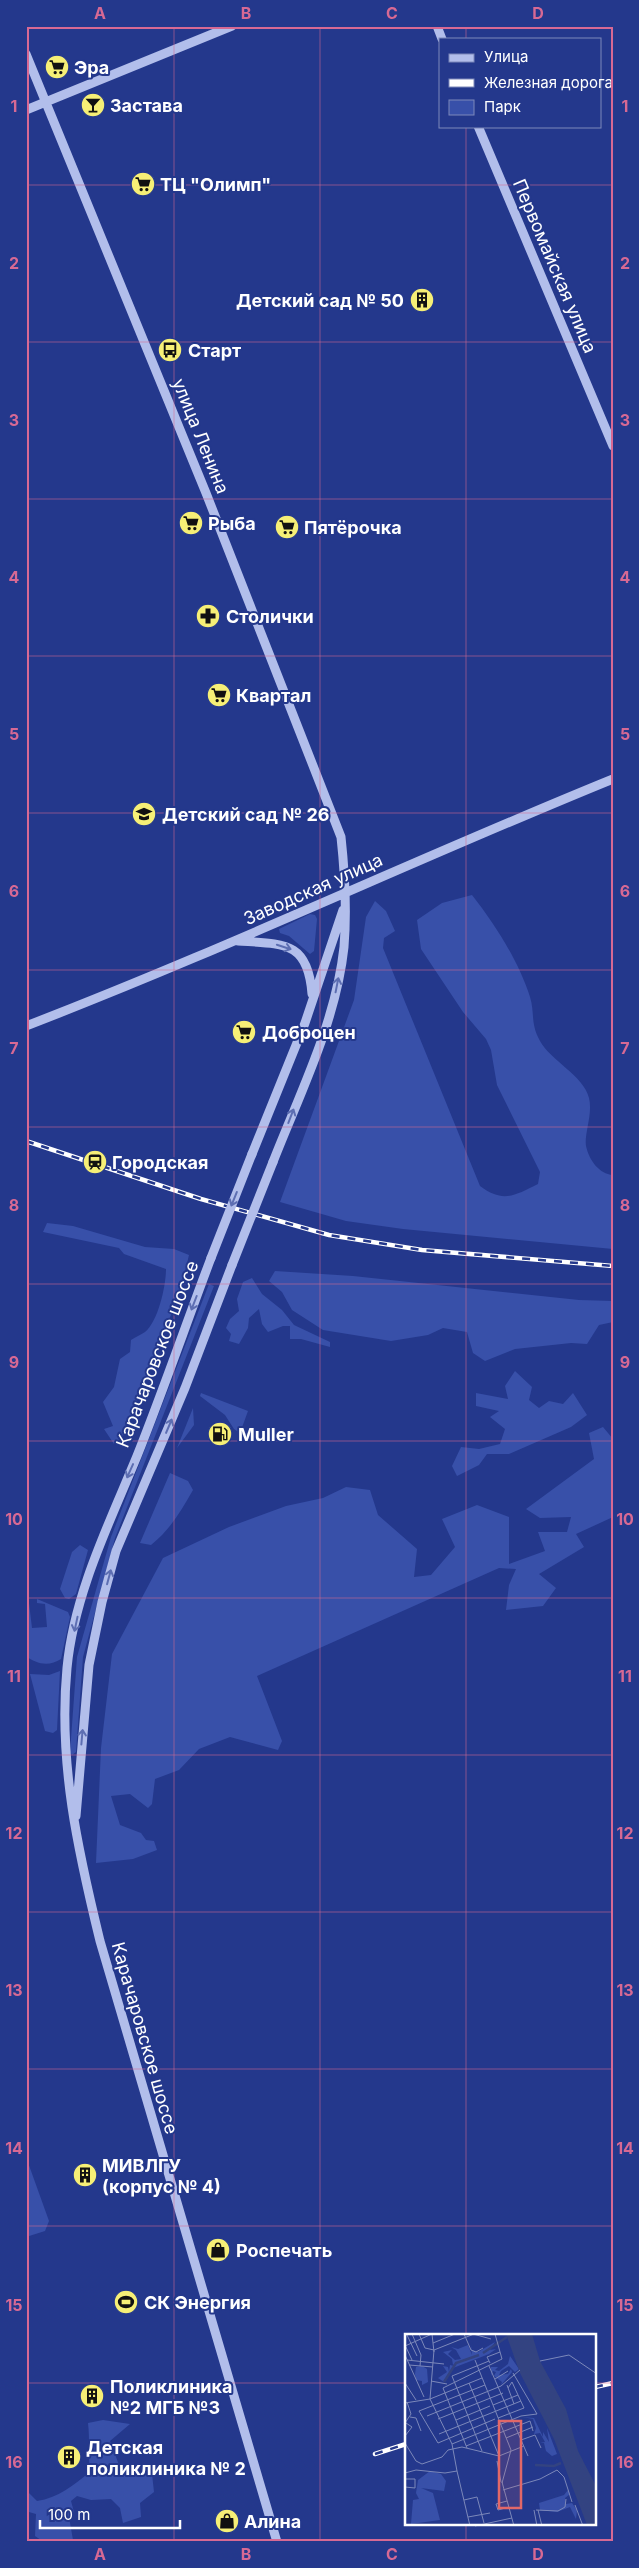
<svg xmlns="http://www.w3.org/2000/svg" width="639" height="2568" font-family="Inter,sans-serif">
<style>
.green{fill:#3850a9}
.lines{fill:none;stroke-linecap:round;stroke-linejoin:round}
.tertiary{stroke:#b2beeb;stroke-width:9}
.rail-casing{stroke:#fff;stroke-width:4.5}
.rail{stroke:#24388c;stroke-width:2.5;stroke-dasharray:8;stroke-linecap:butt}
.tertiary-bridge{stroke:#b2beeb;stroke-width:9}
.oneway{stroke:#5d6eb2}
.grid{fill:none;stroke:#d76994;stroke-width:1;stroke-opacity:0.55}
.labels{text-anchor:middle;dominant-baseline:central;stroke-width:4;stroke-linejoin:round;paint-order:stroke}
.poi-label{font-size:18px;font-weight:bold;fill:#fff;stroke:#24388c;text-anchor:start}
.street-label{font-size:18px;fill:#fff;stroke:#24388c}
.inset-river{fill:none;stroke:#334381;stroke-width:2.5}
.inset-road{fill:none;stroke:#7c88ba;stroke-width:1}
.view{fill:#e26868;fill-opacity:0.15;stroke:#e26868;stroke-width:2.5}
.inset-edge{fill:none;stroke:#fff;stroke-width:2.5}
.neatline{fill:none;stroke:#d76994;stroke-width:2}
.grid-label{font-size:16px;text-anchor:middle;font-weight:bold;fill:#d76994}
</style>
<rect width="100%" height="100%" fill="#24388c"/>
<!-- green -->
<path class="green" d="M 472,895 C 495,924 519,962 530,997 C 535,1013 530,1023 540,1041 C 550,1060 584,1076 589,1098 C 593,1114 584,1134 586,1146 C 589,1160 599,1174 613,1175 L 613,1249 L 403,1229 L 346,1221 L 280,1202 L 354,1000 L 366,917 L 375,901 L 386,911 L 395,931 L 384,938 L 383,948 L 480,1186 C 503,1203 514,1196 538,1184 L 540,1172 L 497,1085 L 491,1050 L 486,1039 L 463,1012 L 421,949 L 417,920 L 442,903 Z
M 310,914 L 315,915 L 317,919 L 314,951 L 310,954 L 289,936 L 280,933 L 279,929 Z
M 47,1223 L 73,1226 L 145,1247 L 174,1249 L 189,1255 L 180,1292 L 120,1444 L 114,1444 L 104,1429 L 113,1426 L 103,1402 L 114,1387 L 120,1359 L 130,1352 L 131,1340 C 135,1337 141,1335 145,1332 C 158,1322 166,1286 166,1269 L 124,1254 L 119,1248 L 43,1232 Z
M 275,1271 L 353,1276 L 579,1300 L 613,1301 L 613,1322 L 599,1325 L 587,1344 L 571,1343 L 515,1349 L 485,1361 L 473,1353 L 467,1332 L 443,1328 L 428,1335 L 391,1341 L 323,1330 L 292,1310 L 282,1292 L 269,1281 Z
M 252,1278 L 262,1294 L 282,1310 L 294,1325 L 330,1342 L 330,1347 L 301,1339 L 290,1339 L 290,1326 L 283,1326 L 268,1332 L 262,1324 L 259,1309 L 249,1318 L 248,1328 L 239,1344 L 229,1341 L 231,1334 L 226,1328 L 230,1319 L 239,1311 L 237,1299 L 243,1282 Z
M 209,1284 L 214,1286 L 115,1538 L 83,1657 L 76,1752 L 72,1755 L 70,1752 L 77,1657 L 111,1537 Z
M 515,1371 L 532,1387 L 529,1400 L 539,1408 L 549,1401 L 563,1404 L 573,1393 L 587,1415 L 571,1427 L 509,1454 L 487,1454 L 479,1465 L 457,1476 L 452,1466 L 461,1447 L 479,1449 L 500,1444 L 505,1429 L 490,1417 L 499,1411 L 476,1406 L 476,1393 L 508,1399 L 505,1386 Z
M 201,1393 L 248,1411 L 240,1433 L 234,1429 L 225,1415 L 200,1396 Z
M 193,1408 L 194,1425 L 177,1448 Z
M 603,1427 L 613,1439 L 613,1517 L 576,1534 L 584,1547 L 539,1574 L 556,1588 L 543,1606 L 506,1610 L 509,1585 L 516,1569 L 499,1568 L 257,1676 L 282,1741 L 278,1750 L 230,1737 L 199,1749 L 179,1770 L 155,1779 L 152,1804 L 148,1808 L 130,1794 L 111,1796 L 120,1825 L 141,1833 L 146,1840 L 154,1841 L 157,1850 L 133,1859 L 96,1863 L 101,1748 L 112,1654 L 163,1558 L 229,1527 L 286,1506 L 323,1498 L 346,1487 L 370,1490 L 378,1515 L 417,1549 L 414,1577 L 431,1575 L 455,1547 L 442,1519 L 477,1505 L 509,1517 L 509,1564 L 545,1551 L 538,1532 L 567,1532 L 571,1517 L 540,1518 L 526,1509 L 594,1459 L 589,1433 Z
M 170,1473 L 188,1481 L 193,1490 C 181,1511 170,1530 151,1545 L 140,1543 Z
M 80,1545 L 88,1550 L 76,1594 L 69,1599 L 65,1598 L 60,1589 L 72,1552 Z
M 37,1599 L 68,1612 L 70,1617 L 61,1659 C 49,1667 36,1664 26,1656 L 26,1602 L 29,1603 L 32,1628 L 47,1627 L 45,1604 L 37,1603 Z
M 60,1671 L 57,1730 L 53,1733 L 45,1731 L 30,1674 L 49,1675 Z
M 26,2157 L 49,2221 L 45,2231 L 26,2237 Z
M 103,2420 L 130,2424 L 110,2441 L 122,2473 L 129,2477 L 152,2474 L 154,2492 L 140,2503 L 141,2517 L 123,2523 L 120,2508 L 111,2499 L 91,2500 L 77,2496 L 71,2501 L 74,2512 L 69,2517 L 73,2540 L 71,2542 L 44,2542 L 35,2536 L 36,2514 L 29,2512 L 26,2534 L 26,2490 L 37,2501 C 58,2498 74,2485 90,2472 C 88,2455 90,2440 88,2423 Z"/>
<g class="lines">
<!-- tertiary -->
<path class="tertiary" d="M 437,26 L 442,39
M 26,54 L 206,493 L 341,837 C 345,874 347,910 344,947 C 336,1022 300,1093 273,1162
M 26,110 L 232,26
M 478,126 L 613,446
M 238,941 C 284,944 308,941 312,994
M 26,1026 C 224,950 416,859 613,779
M 252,1154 L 305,1023 L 343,910
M 211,1258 C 186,1324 163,1391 137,1456 C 109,1524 74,1594 67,1668 C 58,1762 78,1851 100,1941 L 277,2542
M 76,1816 L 89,1665 L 102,1602 L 116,1551 L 185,1388 L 232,1265"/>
<!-- rail casing -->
<g class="rail-casing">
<path id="rail" d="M 26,1141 L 201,1199 L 329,1235 L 422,1250 L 613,1266
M 595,2387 L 613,2383
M 375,2454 L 406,2444"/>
</g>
<!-- rail -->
<use href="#rail" class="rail"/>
<!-- tertiary-bridge -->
<path class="tertiary-bridge" d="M 211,1258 L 252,1154
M 232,1265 L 273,1162"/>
</g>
<!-- one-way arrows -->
<defs><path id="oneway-shaft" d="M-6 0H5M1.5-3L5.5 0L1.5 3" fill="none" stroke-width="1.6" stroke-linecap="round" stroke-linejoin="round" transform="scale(1.25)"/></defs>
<g class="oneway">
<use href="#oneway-shaft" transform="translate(284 947) rotate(18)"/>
<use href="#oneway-shaft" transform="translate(337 985) rotate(-79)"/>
<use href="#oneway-shaft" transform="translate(291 1116) rotate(-69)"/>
<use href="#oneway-shaft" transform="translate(234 1199) rotate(112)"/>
<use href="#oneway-shaft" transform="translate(194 1303) rotate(111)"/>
<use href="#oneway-shaft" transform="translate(169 1426) rotate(-67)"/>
<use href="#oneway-shaft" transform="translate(130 1471) rotate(114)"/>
<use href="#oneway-shaft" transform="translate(109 1577) rotate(-75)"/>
<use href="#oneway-shaft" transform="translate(76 1624) rotate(102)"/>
<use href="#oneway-shaft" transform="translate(82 1737) rotate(-85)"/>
</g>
<!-- grid -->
<path class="grid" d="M 174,26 L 174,2542M 320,26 L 320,2542M 466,26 L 466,39M 466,126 L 466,2336M 26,185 L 613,185M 26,342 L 613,342M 26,499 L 613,499M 26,656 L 613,656M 26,813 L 613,813M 26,970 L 613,970M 26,1127 L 613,1127M 26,1284 L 613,1284M 26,1441 L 613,1441M 26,1598 L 613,1598M 26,1755 L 613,1755M 26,1912 L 613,1912M 26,2069 L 613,2069M 26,2226 L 613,2226M 26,2383 L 406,2383M 595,2383 L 613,2383M 466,2524 L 466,2542"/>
<!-- icons -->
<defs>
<g id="supermarket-disc" transform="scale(1.25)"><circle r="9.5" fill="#f6ef76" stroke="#24388c"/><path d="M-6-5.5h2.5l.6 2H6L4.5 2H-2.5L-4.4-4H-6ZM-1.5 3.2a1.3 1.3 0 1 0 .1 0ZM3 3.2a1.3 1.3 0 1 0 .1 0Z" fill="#111"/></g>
<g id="bar-disc" transform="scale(1.25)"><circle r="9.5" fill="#f6ef76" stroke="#24388c"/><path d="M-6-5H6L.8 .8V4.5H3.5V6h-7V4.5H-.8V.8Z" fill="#111"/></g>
<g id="building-disc" transform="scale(1.25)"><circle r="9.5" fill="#f6ef76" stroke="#24388c"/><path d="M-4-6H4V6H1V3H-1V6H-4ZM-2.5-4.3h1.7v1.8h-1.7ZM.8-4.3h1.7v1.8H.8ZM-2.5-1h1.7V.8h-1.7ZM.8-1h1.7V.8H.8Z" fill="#111"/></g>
<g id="bus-disc" transform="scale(1.25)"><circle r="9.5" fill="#f6ef76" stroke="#24388c"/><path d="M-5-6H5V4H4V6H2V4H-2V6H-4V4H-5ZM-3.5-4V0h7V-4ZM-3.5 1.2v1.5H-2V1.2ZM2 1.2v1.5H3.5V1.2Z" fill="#111"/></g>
<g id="pharmacy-disc" transform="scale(1.25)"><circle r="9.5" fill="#f6ef76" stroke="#24388c"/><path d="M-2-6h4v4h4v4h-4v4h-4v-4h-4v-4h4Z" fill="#111"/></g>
<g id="school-disc" transform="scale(1.25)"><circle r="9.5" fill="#f6ef76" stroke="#24388c"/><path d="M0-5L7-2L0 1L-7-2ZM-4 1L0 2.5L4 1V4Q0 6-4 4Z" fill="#111"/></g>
<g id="station-disc" transform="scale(1.25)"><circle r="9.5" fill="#f6ef76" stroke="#24388c"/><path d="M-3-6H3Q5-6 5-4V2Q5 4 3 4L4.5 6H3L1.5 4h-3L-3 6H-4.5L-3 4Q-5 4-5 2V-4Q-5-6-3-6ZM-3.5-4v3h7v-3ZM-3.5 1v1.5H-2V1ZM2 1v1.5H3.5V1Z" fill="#111"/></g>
<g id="fuel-disc" transform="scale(1.25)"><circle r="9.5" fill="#f6ef76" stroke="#24388c"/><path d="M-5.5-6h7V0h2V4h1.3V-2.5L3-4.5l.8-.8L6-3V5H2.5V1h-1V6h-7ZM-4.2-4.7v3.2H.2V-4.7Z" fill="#111"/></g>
<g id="shop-disc" transform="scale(1.25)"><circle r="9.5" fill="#f6ef76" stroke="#24388c"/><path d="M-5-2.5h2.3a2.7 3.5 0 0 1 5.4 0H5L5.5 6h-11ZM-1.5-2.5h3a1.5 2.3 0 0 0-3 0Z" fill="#111"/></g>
<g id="stadium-disc" transform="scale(1.25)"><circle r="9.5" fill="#f6ef76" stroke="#24388c"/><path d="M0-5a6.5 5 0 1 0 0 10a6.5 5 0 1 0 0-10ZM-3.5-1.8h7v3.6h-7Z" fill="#111"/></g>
</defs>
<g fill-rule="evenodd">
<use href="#supermarket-disc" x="57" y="67"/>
<use href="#bar-disc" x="93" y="105"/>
<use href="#supermarket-disc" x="143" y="184"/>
<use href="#building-disc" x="422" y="300"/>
<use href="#bus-disc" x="170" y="350"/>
<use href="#supermarket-disc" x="191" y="523"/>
<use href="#supermarket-disc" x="287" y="527"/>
<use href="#pharmacy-disc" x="208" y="616"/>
<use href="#supermarket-disc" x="219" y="695"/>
<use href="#school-disc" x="144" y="814"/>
<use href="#supermarket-disc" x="244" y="1032"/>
<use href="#station-disc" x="95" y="1162"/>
<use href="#fuel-disc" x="220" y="1434"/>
<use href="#building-disc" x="85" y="2175"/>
<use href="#shop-disc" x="218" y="2250"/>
<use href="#stadium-disc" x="126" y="2302"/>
<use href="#building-disc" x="92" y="2396"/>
<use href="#building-disc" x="69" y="2457"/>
<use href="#shop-disc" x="227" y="2521"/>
</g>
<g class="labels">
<!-- poi labels -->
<g class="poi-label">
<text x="74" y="67">Эра</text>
<text x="110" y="105">Застава</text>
<text x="160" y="184">ТЦ "Олимп"</text>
<text x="404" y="300" text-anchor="end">Детский сад № 50</text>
<text x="188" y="350">Старт</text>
<text x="208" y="523">Рыба</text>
<text x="304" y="527">Пятёрочка</text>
<text x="226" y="616">Столички</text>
<text x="236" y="695">Квартал</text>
<text x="162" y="814">Детский сад № 26</text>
<text x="262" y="1032">Доброцен</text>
<text x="112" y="1162">Городская</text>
<text x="238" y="1434">Muller</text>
<text x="102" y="2165">МИВЛГУ<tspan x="102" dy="21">(корпус № 4)</tspan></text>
<text x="236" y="2250">Роспечать</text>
<text x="144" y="2302">СК Энергия</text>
<text x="110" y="2386">Поликлиника<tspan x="110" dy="21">№2 МГБ №3</tspan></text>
<text x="86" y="2447">Детская<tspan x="86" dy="21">поликлиника № 2</tspan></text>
<text x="244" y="2521">Алина</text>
</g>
<!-- street labels -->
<g class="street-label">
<text transform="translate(555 266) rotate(67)">Первомайская улица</text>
<text transform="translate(201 436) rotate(68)">улица Ленина</text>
<text transform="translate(313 889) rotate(-24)">Заводская улица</text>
<text transform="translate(157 1354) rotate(-69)">Карачаровское шоссе</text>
<text transform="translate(145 2038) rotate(74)">Карачаровское шоссе</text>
</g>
</g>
<!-- overview -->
<g transform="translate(405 2334)">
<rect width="191" height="191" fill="#24388c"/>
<path d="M 90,8 L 85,16 L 91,15 L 84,20 L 48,34 L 39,48 L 33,44 L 42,38 L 38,32 L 43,33 L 44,38 L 45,31 L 49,32 L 51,29 L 48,31 L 47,25 L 38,18 L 47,16 L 43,20 L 50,26 L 56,25 L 51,16 L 46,13 L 53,15 L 63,11 L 67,21 L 66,11 L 67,16 L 73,18 ZM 105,22 L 114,35 L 110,38 L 104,32 L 96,37 L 94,41 L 103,40 L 106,35 L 107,38 L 96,51 L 97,48 L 89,42 L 91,38 L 88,37 L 86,42 L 86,33 L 93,33 L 90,36 L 94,37 L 103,30 ZM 17,32 L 22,35 L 23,48 L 17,51 L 17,47 L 11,46 L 10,40 L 11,33 ZM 117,83 L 129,84 L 138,103 L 138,98 L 144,108 L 142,94 L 152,120 L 147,122 L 141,117 L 139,109 L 135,109 L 140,108 L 135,99 L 129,100 L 131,94 L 128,85 ZM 25,137 L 36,140 L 41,147 L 39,157 L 16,154 L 28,159 L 35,186 L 6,190 L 8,166 L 14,165 L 11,159 L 13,146 ZM 163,156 L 165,160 L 160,164 L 161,170 L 167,169 L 172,176 L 171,185 L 165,173 L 152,178 L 135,176 L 134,169 L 159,161 Z" fill="#3850a9"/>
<path d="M 101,0 L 127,0 L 135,27 L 161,75 L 173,117 L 191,152 L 191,191 L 182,191 L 149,105 L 115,39 Z" fill="#334381"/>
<path class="inset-river" d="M 78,19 L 102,3M 39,48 L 51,29 L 74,21M 130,131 L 149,132 L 156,129"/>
<path class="inset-road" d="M 7,0 L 16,21 L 15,32M 14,0 L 20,14 L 29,16 L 69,0M 27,0 L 29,18M 59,0 L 66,16 L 71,18 L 78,14M 68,0 L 86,5M 2,1 L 12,22M 28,9 L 50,0M 0,11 L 7,26M 0,12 L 27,0M 0,21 L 19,63M 2,26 L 39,30M 70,26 L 106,116 L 97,149M 135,27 L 164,21 L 192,40M 85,29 L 82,23 L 95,18M 4,31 L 28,33M 84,32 L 123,122M 90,45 L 103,37M 26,47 L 42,50M 0,49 L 11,66M 64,49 L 94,122M 80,51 L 14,77 L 33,109 L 90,85M 102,51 L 109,70M 25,65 L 77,44M 0,69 L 25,65M 88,71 L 113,61M 22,82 L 96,52 L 115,36M 5,83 L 11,84 L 16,97M 93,84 L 119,74 L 107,48 L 103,54M 33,85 L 98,59M 51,86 L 85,72M 0,89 L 6,80 L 2,68M 34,100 L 116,67M 0,102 L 7,93 L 1,89M 101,104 L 128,93M 116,106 L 130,101 L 136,114M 0,109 L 11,127 L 17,130 L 37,123 L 43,116 L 57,113 L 94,122M 47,110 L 116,82 L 132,80 L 108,39M 61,112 L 125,87 L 128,97M 62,114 L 38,54 L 97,25 L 90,0M 77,117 L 47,42 L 84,27M 94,122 L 119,112M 92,127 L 96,148M 52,137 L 65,192M 0,139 L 11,136 L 40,139 L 52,137 L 47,110 L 25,65 L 29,16M 0,145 L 10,145 L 10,154 L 0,153M 97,148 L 109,192M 98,156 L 135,145 L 152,136 L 159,143 L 167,168M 59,166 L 72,163 L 79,189M 102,167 L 91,170 L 93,176 L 104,173M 170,171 L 178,192M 129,176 L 132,192M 131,176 L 153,177 L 160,173 L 161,165M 133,176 L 137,192M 63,183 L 85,179M 70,192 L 107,184"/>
<path class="view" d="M 94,87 L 116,87 L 116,174 L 94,174 Z"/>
<rect width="191" height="191" class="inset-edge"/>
</g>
<!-- border -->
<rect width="639" height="2568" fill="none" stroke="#24388c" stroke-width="55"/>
<!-- legend -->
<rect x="439" y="38" width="162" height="90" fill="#24388c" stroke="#7c88ba"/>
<rect x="449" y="54" width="25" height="8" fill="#b2beeb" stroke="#7c88ba"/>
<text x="484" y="62" font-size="15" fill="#ffffff">Улица</text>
<rect x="449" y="79" width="25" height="8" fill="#ffffff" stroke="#7c88ba"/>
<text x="484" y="88" font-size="15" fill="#ffffff">Железная дорога</text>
<rect x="449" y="100" width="25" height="15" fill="#3850a9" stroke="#7c88ba"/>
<text x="484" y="112" font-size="15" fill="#ffffff">Парк</text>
<!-- scale -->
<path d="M40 2520v8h140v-8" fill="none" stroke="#ffffff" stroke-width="2.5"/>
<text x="48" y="2520" font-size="15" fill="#ffffff" stroke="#24388c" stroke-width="4" paint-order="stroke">100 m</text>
<rect x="28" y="28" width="584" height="2512" class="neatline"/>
<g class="grid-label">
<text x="100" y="19">A</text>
<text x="246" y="19">B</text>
<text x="392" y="19">C</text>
<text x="538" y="19">D</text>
<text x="14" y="112">1</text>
<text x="625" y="112">1</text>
<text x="14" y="269">2</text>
<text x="625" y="269">2</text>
<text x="14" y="426">3</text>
<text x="625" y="426">3</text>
<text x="14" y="583">4</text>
<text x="625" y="583">4</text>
<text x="14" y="740">5</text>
<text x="625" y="740">5</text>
<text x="14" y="897">6</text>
<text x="625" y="897">6</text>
<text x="14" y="1054">7</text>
<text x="625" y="1054">7</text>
<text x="14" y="1211">8</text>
<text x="625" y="1211">8</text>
<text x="14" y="1368">9</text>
<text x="625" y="1368">9</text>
<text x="14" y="1525">10</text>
<text x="625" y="1525">10</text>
<text x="14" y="1682">11</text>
<text x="625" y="1682">11</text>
<text x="14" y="1839">12</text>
<text x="625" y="1839">12</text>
<text x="14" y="1996">13</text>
<text x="625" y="1996">13</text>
<text x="14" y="2154">14</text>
<text x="625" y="2154">14</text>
<text x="14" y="2311">15</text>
<text x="625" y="2311">15</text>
<text x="14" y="2468">16</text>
<text x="625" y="2468">16</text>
<text x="100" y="2560">A</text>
<text x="246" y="2560">B</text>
<text x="392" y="2560">C</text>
<text x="538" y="2560">D</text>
</g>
</svg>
